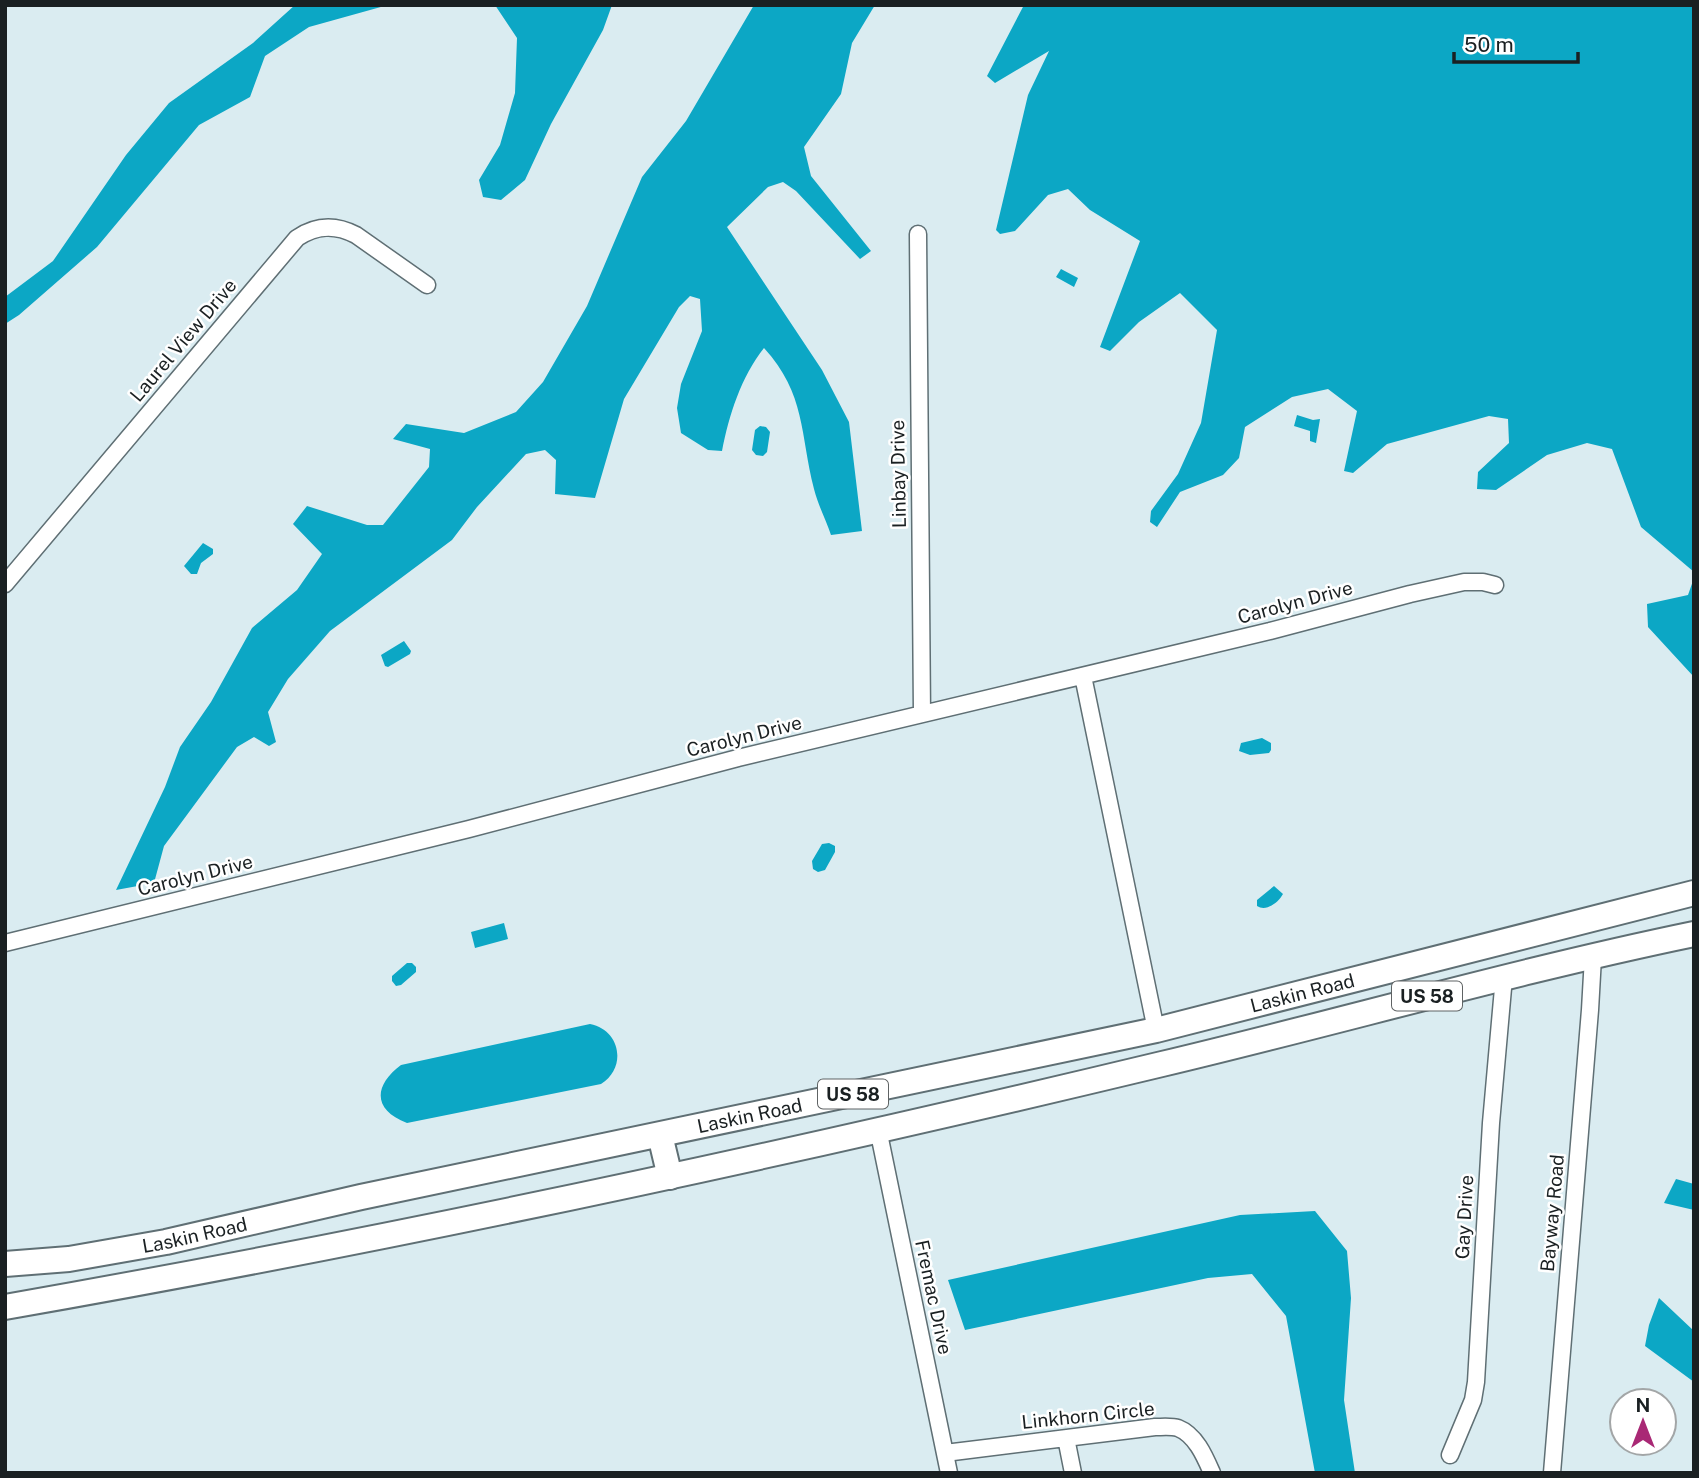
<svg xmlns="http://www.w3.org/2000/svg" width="1699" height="1478" font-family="'Public Sans',sans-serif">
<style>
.water{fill:#0ca7c5}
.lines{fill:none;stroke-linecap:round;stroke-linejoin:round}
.street-casing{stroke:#5f6f74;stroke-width:19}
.primary-casing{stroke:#5f6f74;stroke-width:28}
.street{stroke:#fff;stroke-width:16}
.primary{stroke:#fff;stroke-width:24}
.labels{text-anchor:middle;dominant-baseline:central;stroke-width:5;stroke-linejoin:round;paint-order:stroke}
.shield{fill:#fff;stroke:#5f6364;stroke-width:2}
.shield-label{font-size:18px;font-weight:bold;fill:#1a2022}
.street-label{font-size:19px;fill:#1a2022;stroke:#fff}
</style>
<rect width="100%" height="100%" fill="#daecf1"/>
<!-- water -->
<path class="water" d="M 295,5 L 388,5 L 309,27 L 265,56 L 250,97 L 199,125 L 97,247 L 19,315 L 5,324 L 5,297 L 53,261 L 126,155 L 169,103 L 253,43 Z
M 495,5 L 612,5 L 603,30 L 551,124 L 525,180 L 501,200 L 483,197 L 479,180 L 500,145 L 515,93 L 517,38 Z
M 754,5 L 875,5 L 852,43 L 841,94 L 804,147 L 811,176 L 871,251 L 860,259 L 796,191 L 783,182 L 768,187 L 727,227 L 822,370 L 849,422 L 862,531 L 831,535 C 826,520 818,505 814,489 C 800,434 806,394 764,348 C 741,377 729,415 722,451 L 708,450 L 681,433 L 677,408 L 681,384 L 702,331 L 700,299 L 690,296 L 679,307 L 624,399 L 595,498 L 555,494 L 556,460 L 545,450 L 526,454 L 477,507 L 452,540 L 330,631 L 288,679 L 268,712 L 276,742 L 269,746 L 254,737 L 237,747 L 164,846 L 154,883 L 116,890 L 165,787 L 180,747 L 211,702 L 252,628 L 297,590 L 322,554 L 293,524 L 307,506 L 367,525 L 383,525 L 429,467 L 430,449 L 393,439 L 406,424 L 464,433 L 516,412 L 543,382 L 587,306 L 642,177 L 686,121 Z
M 1024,5 L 1694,5 L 1694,572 L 1641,527 L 1612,449 L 1587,443 L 1547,455 L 1496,490 L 1477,489 L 1478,472 L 1509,443 L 1508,419 L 1489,416 L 1387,444 L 1353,473 L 1344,471 L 1357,411 L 1328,389 L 1292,397 L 1245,427 L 1239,458 L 1223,475 L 1180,492 L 1157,527 L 1150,522 L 1151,511 L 1178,474 L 1201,423 L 1217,330 L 1180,293 L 1139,322 L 1110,351 L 1100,347 L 1140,241 L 1090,210 L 1068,189 L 1048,195 L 1015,231 L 1000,234 L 996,230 L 1028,95 L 1049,51 L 995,83 L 987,76 Z
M 1061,269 L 1078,278 L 1074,287 L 1056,277 Z
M 1297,415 L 1313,420 L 1320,419 L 1316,443 L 1310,441 L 1310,431 L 1294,426 Z
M 760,426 L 766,427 L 770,432 L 767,452 L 763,456 L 756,455 L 752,450 L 755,430 Z
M 203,543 L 213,549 L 213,554 L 201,563 L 197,574 L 191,574 L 184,566 Z
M 1694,578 L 1694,677 L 1648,627 L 1647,604 L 1688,595 Z
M 404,641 L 411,651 L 410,654 L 388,667 L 385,666 L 381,655 Z
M 1262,738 L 1271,743 L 1271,750 L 1269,753 L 1250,755 L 1239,751 L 1241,743 Z
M 829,843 L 835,846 L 835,852 L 825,870 L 818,872 L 813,869 L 812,861 L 822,844 Z
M 1274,886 L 1283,894 C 1278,903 1266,912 1257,906 L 1257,900 Z
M 504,923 L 508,939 L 475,948 L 471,932 Z
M 407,963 L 412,963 L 416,967 L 416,972 L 401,985 L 396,986 L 392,981 L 392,976 Z
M 590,1024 C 621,1030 627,1068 601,1084 L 407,1123 C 373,1110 373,1086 401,1065 Z
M 1676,1179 L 1694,1184 L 1694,1210 L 1664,1203 Z
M 1315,1211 L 1347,1251 L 1351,1298 L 1344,1400 L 1355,1473 L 1315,1473 L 1286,1316 L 1252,1274 L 1208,1278 L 965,1330 L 948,1280 L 1240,1215 Z
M 1659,1298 L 1694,1331 L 1694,1382 L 1645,1346 L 1649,1325 Z"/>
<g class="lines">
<!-- street casing -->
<g class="street-casing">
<path id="street" d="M 918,234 L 922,714
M 5,584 L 297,238 C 316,225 335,224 356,235 L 427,285
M 1083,676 L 1156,1030
M 5,943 L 469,829 L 738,758 L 1270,631 L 1410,594 L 1464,582 L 1483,582 L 1495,585
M 878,1129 L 949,1473
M 1066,1438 L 1073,1473
M 945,1453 L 1155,1427 C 1162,1427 1172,1426 1178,1428 C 1196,1435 1205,1457 1212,1473
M 1450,1455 L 1473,1400 L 1476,1382 L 1491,1123 L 1504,977
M 1552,1473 L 1590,1010 L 1593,957"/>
</g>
<!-- primary casing -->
<g class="primary-casing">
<g id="primary">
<path d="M 660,1135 L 670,1177"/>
<path id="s1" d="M 5,1264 L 69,1259 L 166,1242 L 361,1197 L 1156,1030 L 1694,893"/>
<path d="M 5,1307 C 393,1239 779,1156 1162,1064 C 1339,1022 1515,971 1694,934"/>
</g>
</g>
<!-- street -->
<use href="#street" class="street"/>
<!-- primary -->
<use href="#primary" class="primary"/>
</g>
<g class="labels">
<!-- shield labels -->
<g class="shield">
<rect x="1392" y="981.5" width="70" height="29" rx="5"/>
<rect x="818" y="1079.5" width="70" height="29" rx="5"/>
</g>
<g class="shield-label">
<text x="1427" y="996">US 58</text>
<text x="853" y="1094">US 58</text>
</g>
<!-- street labels -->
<g class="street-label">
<text transform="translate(183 340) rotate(-50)">Laurel View Drive</text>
<text transform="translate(898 474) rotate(-91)">Linbay Drive</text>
<text transform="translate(1295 602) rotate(-15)">Carolyn Drive</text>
<text transform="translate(744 736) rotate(-14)">Carolyn Drive</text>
<text transform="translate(195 875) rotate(-14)">Carolyn Drive</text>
<text stroke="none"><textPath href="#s1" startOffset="1326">Laskin Road</textPath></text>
<text stroke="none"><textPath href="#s1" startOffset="760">Laskin Road</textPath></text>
<text transform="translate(1552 1213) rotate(-85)">Bayway Road</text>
<text transform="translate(1464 1217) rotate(-87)">Gay Drive</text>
<text stroke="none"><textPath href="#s1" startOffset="192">Laskin Road</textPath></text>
<text transform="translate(934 1297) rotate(78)">Fremac Drive</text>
<text transform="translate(1088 1415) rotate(-6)">Linkhorn Circle</text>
</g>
</g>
<!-- border -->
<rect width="1699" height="1478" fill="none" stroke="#1a2022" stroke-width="14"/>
<!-- north arrow -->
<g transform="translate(1643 1422)"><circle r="33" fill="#ffffff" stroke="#a3a6a7" stroke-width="2"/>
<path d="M0-5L12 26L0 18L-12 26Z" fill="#a92875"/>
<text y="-10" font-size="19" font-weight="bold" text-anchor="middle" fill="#1a2022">N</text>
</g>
<!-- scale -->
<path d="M1454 52v10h124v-10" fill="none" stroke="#1a2022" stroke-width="3.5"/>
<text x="1464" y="52" font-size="21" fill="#1a2022" stroke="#ffffff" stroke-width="5" paint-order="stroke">50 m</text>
</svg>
